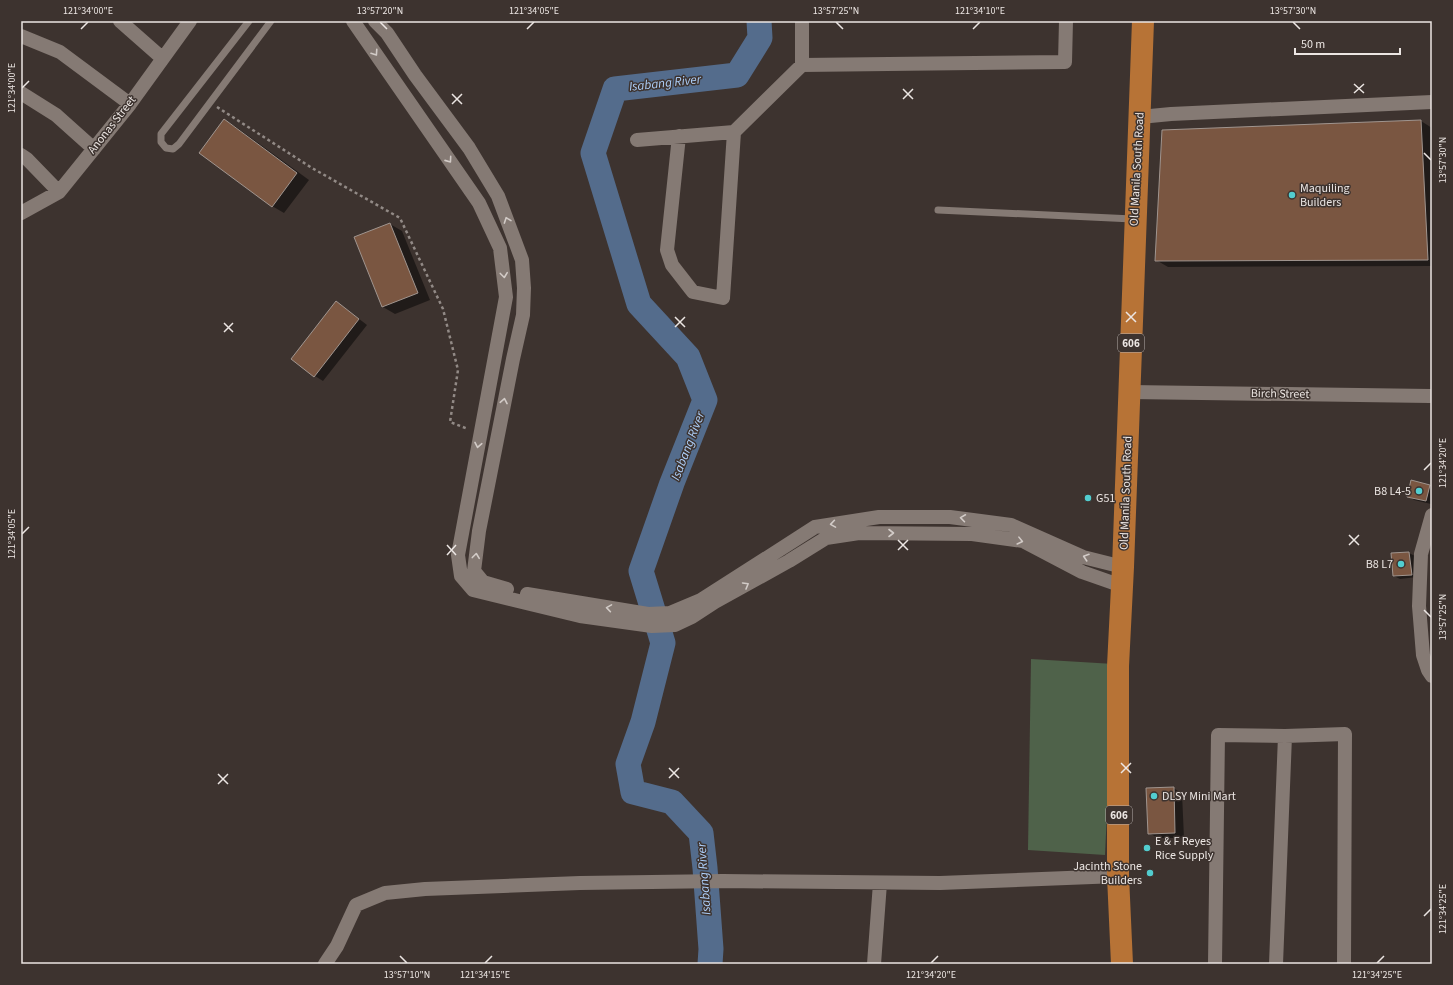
<svg xmlns="http://www.w3.org/2000/svg" width="1453" height="985" font-family="'Source Sans 3',sans-serif">
<style>
.green{fill:#4f624a}
.shadow{fill:#0007}
.lines{fill:none;stroke-linecap:round;stroke-linejoin:round}
.river{stroke:#546c8c;stroke-width:25}
.building{fill:#7a5641;stroke:#a0958f}
.path{stroke:#928a86;stroke-width:2.5;stroke-dasharray:3 3;stroke-linecap:butt}
.service{stroke:#857a74;stroke-width:7}
.minor{stroke:#857a74;stroke-width:14}
.primary{stroke:#b77336;stroke-width:22}
.oneway{stroke:#d2cbc7}
.ticks{fill:none;stroke:#ece6e3;stroke-width:1.5}
.poi-dot{fill:#52cdcf;stroke:#3d332f;stroke-width:1.5}
.labels{text-anchor:middle;dominant-baseline:central;stroke-width:3;stroke-linejoin:round;paint-order:stroke}
.shield{fill:#3d332f;stroke:#b8b0ad;stroke-width:1}
.shield-label{font-size:11px;font-weight:bold;fill:#ece6e3}
.street-label{font-size:12px;fill:#ece6e3;stroke:#3d332f}
.poi-label{font-size:12px;fill:#ece6e3;stroke:#3d332f;text-anchor:start}
.water-label{font-size:13px;font-style:italic;fill:#aed0fb;stroke:#3d332f}
.neatline{fill:none;stroke:#ece6e3;stroke-width:1.5}
.ticks-label{font-size:10px;text-anchor:middle;fill:#ece6e3}
</style>
<rect width="100%" height="100%" fill="#3d332f"/>
<!-- green -->
<path class="green" d="M 1031,659 L 1114,664 L 1105,855 L 1028,850 Z"/>
<!-- shadow -->
<path class="shadow" d="M 224,120 L 236,127 L 309,180 L 284,213 L 272,206 Z
M 1421,121 L 1432,128 L 1432,266 L 1168,267 L 1156,260 Z
M 390,224 L 402,231 L 430,300 L 395,314 L 383,307 L 355,238 Z
M 336,302 L 345,308 L 367,325 L 323,381 L 315,376 Z
M 1429,486 L 1432,487 L 1431,504 L 1414,500 L 1409,496 Z
M 1409,553 L 1415,556 L 1417,577 L 1400,579 L 1394,576 Z
M 1173,788 L 1182,793 L 1184,838 L 1158,838 L 1149,833 Z"/>
<g class="lines">
<!-- river -->
<path class="river" d="M 710,964 L 711,949 L 705,868 L 701,833 L 672,802 L 633,792 L 628,764 L 643,722 L 663,643 L 641,571 L 672,483 L 705,400 L 688,357 L 639,304 L 593,153 L 615,89 L 737,75 L 760,38 L 759,21"/>
</g>
<!-- building -->
<path class="building" d="M 224,119 L 297,173 L 272,207 L 199,153 Z
M 1421,120 L 1428,260 L 1155,261 L 1162,130 Z
M 390,223 L 418,293 L 382,307 L 354,237 Z
M 336,301 L 359,319 L 314,377 L 291,359 Z
M 1411,480 L 1430,485 L 1426,501 L 1407,497 Z
M 1409,552 L 1412,575 L 1393,576 L 1391,553 Z
M 1174,787 L 1175,833 L 1148,834 L 1146,788 Z"/>
<g class="lines">
<!-- path -->
<path class="path" d="M 217,107 L 312,168 L 400,218 L 443,309 L 458,370 L 450,422 L 468,429"/>
<!-- service -->
<path class="service" d="M 249,21 L 161,134 L 161,142 L 166,148 L 173,149 L 179,144 L 271,21
M 938,210 L 1133,219"/>
<!-- minor -->
<path class="minor" d="M 120,21 L 162,58
M 353,21 L 479,203 L 500,248 L 506,297 L 458,555 L 461,576 L 473,590 L 580,616 L 652,626 L 675,625 L 692,617 L 715,602 L 789,561 L 826,538 L 859,533 L 972,534 L 1023,541 L 1082,572 L 1122,586
M 375,21 L 387,33 L 415,75 L 469,148 L 498,196 L 522,260 L 524,288 L 523,315 L 513,359 L 479,531 L 474,571 L 483,582 L 507,589
M 802,21 L 802,65 L 1065,62 L 1066,21
M 21,36 L 60,52 L 130,104
M 21,93 L 56,115 L 94,149
M 1140,117 L 1171,114 L 1432,102
M 679,136 L 667,250 L 672,265 L 693,292 L 723,298 L 734,132
M 637,140 L 734,132 L 802,65
M 21,155 L 27,159 L 59,192
M 21,213 L 59,192 L 130,104 L 190,21
M 1130,392 L 1430,396
M 1432,515 L 1421,554 L 1419,606 L 1423,655 L 1428,670 L 1432,676
M 527,594 L 648,614 L 670,613 L 701,600 L 815,527 L 879,517 L 950,517 L 1011,525 L 1083,557 L 1123,567
M 325,964 L 337,946 L 356,905 L 385,893 L 425,889 L 580,883 L 723,881 L 940,883 L 1118,876
M 874,964 L 880,883
M 1215,964 L 1218,735 L 1285,736 L 1345,734 L 1344,964
M 1276,964 L 1285,736"/>
<!-- primary -->
<path class="primary" d="M 1122,964 L 1118,876 L 1118,666 L 1123,567 L 1143,21"/>
</g>
<!-- one-way arrows -->
<defs><path id="oneway-chevron" d="M-2-3.5L2.5 0L-2 3.5" fill="none" stroke-width="1.6" stroke-linecap="round" stroke-linejoin="round"/></defs>
<g class="oneway">
<use href="#oneway-chevron" transform="translate(375 53) rotate(56)"/>
<use href="#oneway-chevron" transform="translate(449 160) rotate(55)"/>
<use href="#oneway-chevron" transform="translate(507 220) rotate(-110)"/>
<use href="#oneway-chevron" transform="translate(504 275) rotate(83)"/>
<use href="#oneway-chevron" transform="translate(504 401) rotate(-79)"/>
<use href="#oneway-chevron" transform="translate(478 445) rotate(101)"/>
<use href="#oneway-chevron" transform="translate(963 518) rotate(-172)"/>
<use href="#oneway-chevron" transform="translate(833 524) rotate(171)"/>
<use href="#oneway-chevron" transform="translate(891 533)"/>
<use href="#oneway-chevron" transform="translate(1020 541) rotate(14)"/>
<use href="#oneway-chevron" transform="translate(476 556) rotate(-83)"/>
<use href="#oneway-chevron" transform="translate(1086 557) rotate(-162)"/>
<use href="#oneway-chevron" transform="translate(746 585) rotate(-30)"/>
<use href="#oneway-chevron" transform="translate(609 608) rotate(-171)"/>
</g>
<!-- ticks -->
<path class="ticks" d="M 380,22 L 387,29M 836,22 L 843,29M 1293,22 L 1300,29M 81,29 L 88,22M 527,29 L 534,22M 973,29 L 980,22M 1354,84 L 1364,93M 22,88 L 29,81M 903,89 L 913,99M 1354,93 L 1364,84M 452,94 L 462,104M 903,99 L 913,89M 452,104 L 462,94M 1424,153 L 1431,160M 1126,312 L 1136,322M 675,317 L 685,327M 1126,322 L 1136,312M 224,323 L 233,332M 675,327 L 685,317M 224,332 L 233,323M 1424,470 L 1431,463M 22,534 L 29,527M 1349,535 L 1359,545M 898,540 L 908,550M 447,545 L 456,555M 1349,545 L 1359,535M 898,550 L 908,540M 447,555 L 456,545M 1424,610 L 1431,617M 1121,763 L 1131,773M 669,768 L 679,778M 1121,773 L 1131,763M 218,774 L 228,784M 669,778 L 679,768M 218,784 L 228,774M 1424,916 L 1431,909M 400,956 L 407,963M 485,963 L 492,956M 931,963 L 938,956M 1377,963 L 1384,956"/>
<!-- markers -->
<g class="poi-dot">
<circle cx="1292" cy="195" r="4"/>
<circle cx="1419" cy="491" r="4"/>
<circle cx="1088" cy="498" r="4"/>
<circle cx="1401" cy="564" r="4"/>
<circle cx="1154" cy="796" r="4"/>
<circle cx="1147" cy="848" r="4"/>
<circle cx="1150" cy="873" r="4"/>
</g>
<g class="labels">
<!-- shield labels -->
<g class="shield">
<rect x="1118" y="334" width="26" height="18" rx="3"/>
<rect x="1106" y="806" width="26" height="18" rx="3"/>
</g>
<g class="shield-label">
<text x="1131" y="343">606</text>
<text x="1119" y="815">606</text>
</g>
<!-- street labels -->
<g class="street-label">
<text transform="translate(112 125) rotate(-52)">Anonas Street</text>
<text transform="translate(1137 169) rotate(-87)">Old Manila South Road</text>
<text transform="translate(1280 394) rotate(1)">Birch Street</text>
<text transform="translate(1126 493) rotate(-88)">Old Manila South Road</text>
</g>
<!-- poi labels -->
<g class="poi-label">
<text x="1300" y="188">Maquiling<tspan x="1300" dy="14">Builders</tspan></text>
<text x="1411" y="491" text-anchor="end">B8 L4-5</text>
<text x="1096" y="498">G51</text>
<text x="1393" y="564" text-anchor="end">B8 L7</text>
<text x="1162" y="796">DLSY Mini Mart</text>
<text x="1155" y="841">E &amp; F Reyes<tspan x="1155" dy="14">Rice Supply</tspan></text>
<text x="1142" y="866" text-anchor="end">Jacinth Stone<tspan x="1142" dy="14">Builders</tspan></text>
</g>
<!-- water labels -->
<g class="water-label">
<text transform="translate(665 83) rotate(-6)">Isabang River</text>
<text transform="translate(688 446) rotate(-69)">Isabang River</text>
<text transform="translate(704 879) rotate(-94)">Isabang River</text>
</g>
</g>
<!-- border -->
<rect width="1453" height="985" fill="none" stroke="#3d332f" stroke-width="44"/>
<!-- scale -->
<path d="M1295 48v6h105v-6" fill="none" stroke="#ece6e3" stroke-width="2"/>
<text x="1301" y="48" font-size="12" fill="#ece6e3" stroke="#3d332f" stroke-width="3" paint-order="stroke">50 m</text>
<rect x="22" y="22" width="1409" height="941" class="neatline"/>
<g class="ticks-label">
<text x="88" y="14">121°34'00"E</text>
<text x="380" y="14">13°57'20"N</text>
<text x="534" y="14">121°34'05"E</text>
<text x="836" y="14">13°57'25"N</text>
<text x="980" y="14">121°34'10"E</text>
<text x="1293" y="14">13°57'30"N</text>
<text transform="translate(11 88) rotate(-90)" y="4">121°34'00"E</text>
<text transform="translate(1442 160) rotate(-90)" y="4">13°57'30"N</text>
<text transform="translate(1442 463) rotate(-90)" y="4">121°34'20"E</text>
<text transform="translate(11 534) rotate(-90)" y="4">121°34'05"E</text>
<text transform="translate(1442 617) rotate(-90)" y="4">13°57'25"N</text>
<text transform="translate(1442 909) rotate(-90)" y="4">121°34'25"E</text>
<text x="407" y="978">13°57'10"N</text>
<text x="485" y="978">121°34'15"E</text>
<text x="931" y="978">121°34'20"E</text>
<text x="1377" y="978">121°34'25"E</text>
</g>
</svg>
